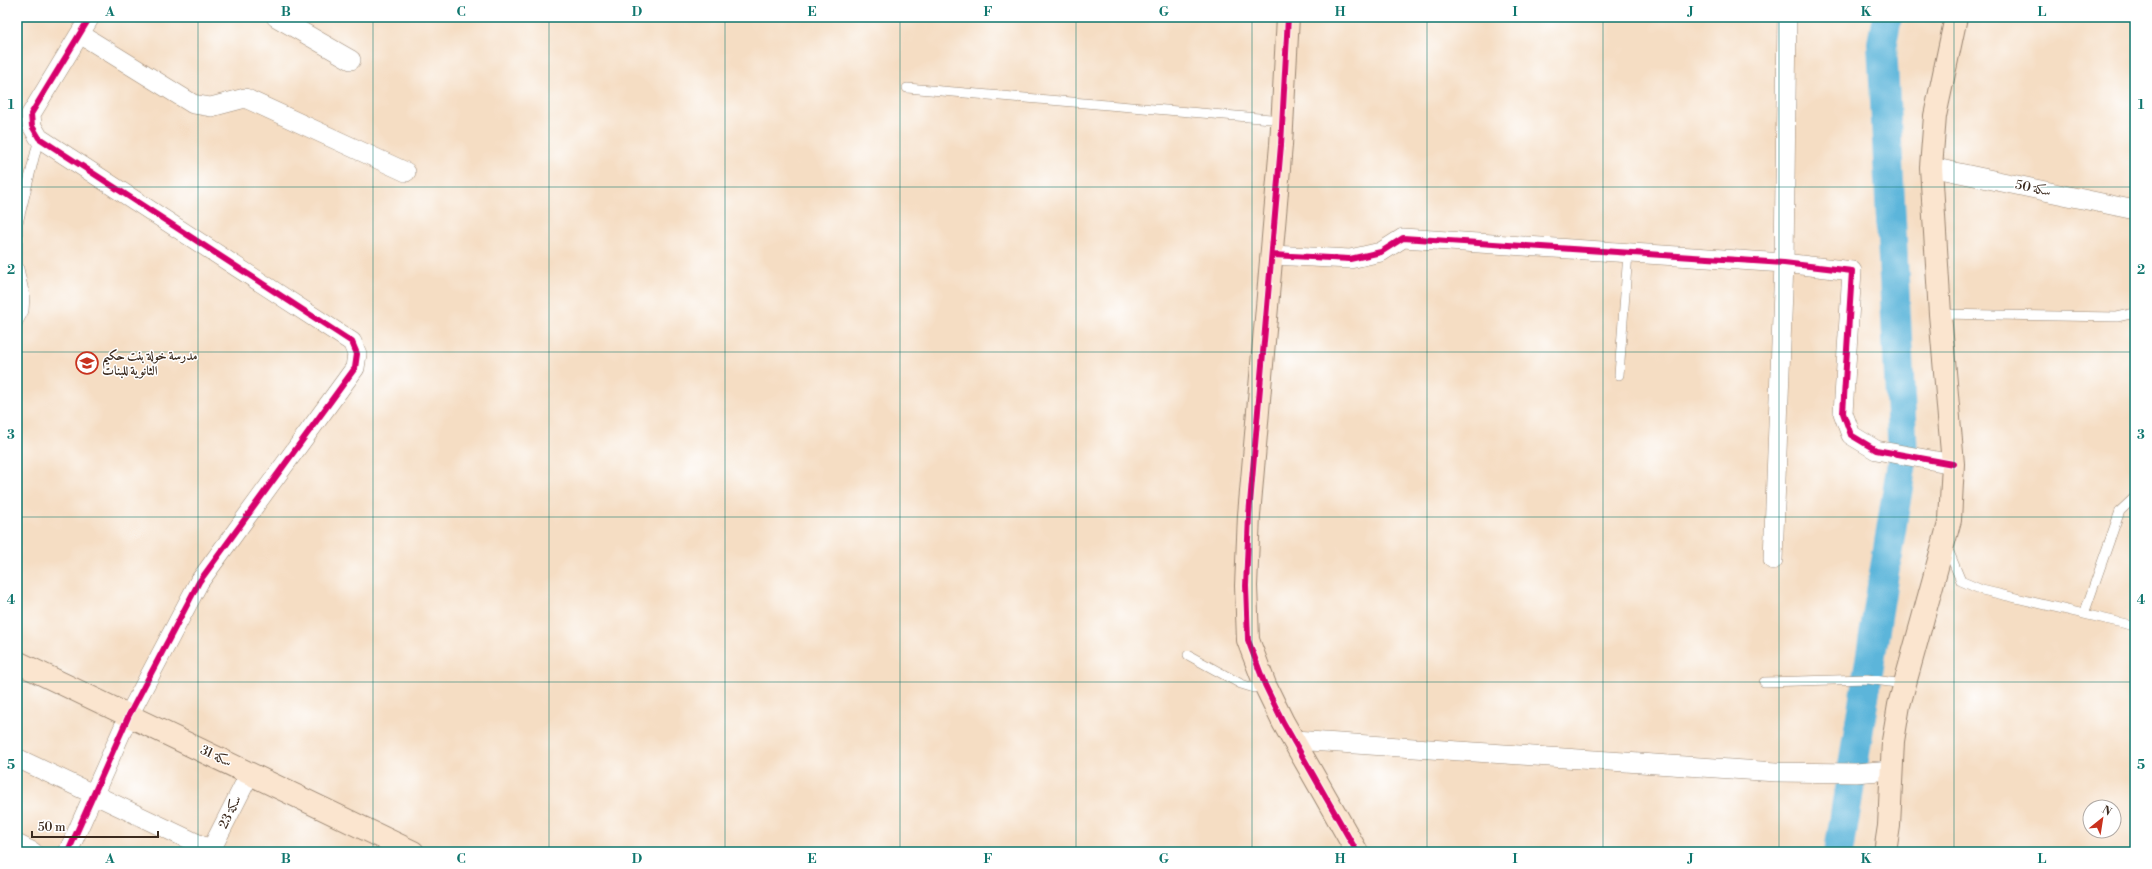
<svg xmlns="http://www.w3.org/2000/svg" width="2152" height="869" font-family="'Libre Bodoni',Amiri,serif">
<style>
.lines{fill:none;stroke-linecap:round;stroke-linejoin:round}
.river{stroke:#5cb5da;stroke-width:30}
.lane-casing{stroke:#988470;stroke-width:10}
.street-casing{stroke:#988470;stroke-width:20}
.secondary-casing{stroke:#988470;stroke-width:24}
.lane{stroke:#fff;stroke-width:9}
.street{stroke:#fff;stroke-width:19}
.secondary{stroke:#fbe5cf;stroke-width:22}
.cycleway-casing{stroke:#fff;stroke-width:8}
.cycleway{stroke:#d6006c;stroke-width:6}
.grid{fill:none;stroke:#0f766e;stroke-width:1;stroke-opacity:0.55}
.labels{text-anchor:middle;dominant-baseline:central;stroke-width:3;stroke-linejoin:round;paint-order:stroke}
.street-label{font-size:13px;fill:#3b2a1e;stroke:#fff}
.poi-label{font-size:13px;font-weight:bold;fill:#3b2a1e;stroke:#fff;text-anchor:start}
.neatline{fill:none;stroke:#0f766e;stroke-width:1.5}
.grid-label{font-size:13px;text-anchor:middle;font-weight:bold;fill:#0f766e}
</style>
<rect width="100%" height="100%" fill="#fff"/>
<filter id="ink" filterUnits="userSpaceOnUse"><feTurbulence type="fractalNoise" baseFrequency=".025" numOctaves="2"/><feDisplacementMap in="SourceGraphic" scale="8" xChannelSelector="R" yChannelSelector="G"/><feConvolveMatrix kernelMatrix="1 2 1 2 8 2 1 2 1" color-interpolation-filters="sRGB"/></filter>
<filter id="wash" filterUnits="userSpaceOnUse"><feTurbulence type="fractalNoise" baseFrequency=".012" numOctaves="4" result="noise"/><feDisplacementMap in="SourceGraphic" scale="16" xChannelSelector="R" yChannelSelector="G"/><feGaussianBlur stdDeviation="0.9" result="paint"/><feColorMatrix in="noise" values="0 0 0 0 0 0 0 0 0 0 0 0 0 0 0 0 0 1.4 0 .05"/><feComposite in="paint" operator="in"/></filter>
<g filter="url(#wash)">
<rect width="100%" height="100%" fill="#f5ddc3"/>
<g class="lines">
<!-- river -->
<path class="river" d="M 1839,852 L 1903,456 L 1882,43 L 1887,17"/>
</g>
</g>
<g filter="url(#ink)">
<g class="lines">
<!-- lane casing -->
<g class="lane-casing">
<path id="lane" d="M 907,88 L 1283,120
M 1940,314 L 2117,317 L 2135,313
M 17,324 L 24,311 L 25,296 L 18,264 L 18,223 L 39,138
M 1619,375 L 1628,253
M 1947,547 L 1961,581 L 1982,590 L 2135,626
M 2084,614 L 2120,511 L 2135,497
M 1188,655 L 1241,684 L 1254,688 L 1265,685
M 1764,682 L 1867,679 L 1904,684"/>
</g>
<!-- street casing -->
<g class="street-casing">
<path id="street" d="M 276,17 L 351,60
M 80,34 L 193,104 L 211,107 L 245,98 L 406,172
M 1931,167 L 2135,210
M 1272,255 L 1350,259 L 1381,252 L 1403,238 L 1784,263 L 1852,271 L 1843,413 L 1851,435 L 1876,450 L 1953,464
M 1773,560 L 1784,263 L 1787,17
M 1294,740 L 1776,772 L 1856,773 L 1891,770
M 17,758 L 211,850
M 17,844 L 33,852
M 68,852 L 129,715 L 199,582 L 355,368 L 357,354 L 352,342 L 39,138 L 32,126 L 31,114 L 90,17
M 210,852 L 250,773"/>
</g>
<!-- secondary casing -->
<g class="secondary-casing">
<path id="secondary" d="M 1288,17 L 1281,145 L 1249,515 L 1246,586 L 1248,640 L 1265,685 L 1283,722 L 1357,852
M 17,662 L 413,852
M 1885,852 L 1889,826 L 1893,741 L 1899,705 L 1950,520 L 1953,464 L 1940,314 L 1931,167 L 1935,116 L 1956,17"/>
</g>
<!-- lane -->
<use href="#lane" class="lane"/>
<!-- street -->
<use href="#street" class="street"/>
<!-- secondary -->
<use href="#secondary" class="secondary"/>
<!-- cycleway casing -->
<g class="cycleway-casing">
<path id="cycleway" d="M 1288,17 L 1281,145 L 1249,515 L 1246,586 L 1248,640 L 1265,685 L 1283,722 L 1357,852
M 1272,255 L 1350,259 L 1381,252 L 1403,238 L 1784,263 L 1852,271 L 1843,413 L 1851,435 L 1876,450 L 1953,464
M 68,852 L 129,715 L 199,582 L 355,368 L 357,354 L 352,342 L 39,138 L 32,126 L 31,114 L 90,17"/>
</g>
<!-- cycleway -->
<use href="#cycleway" class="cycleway"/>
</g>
</g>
<!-- grid -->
<path class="grid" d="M 198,17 L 198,852M 373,17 L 373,852M 549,17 L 549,852M 725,17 L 725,852M 900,17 L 900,852M 1076,17 L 1076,852M 1252,17 L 1252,852M 1427,17 L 1427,852M 1603,17 L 1603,852M 1779,17 L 1779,852M 1954,17 L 1954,852M 17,187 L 2135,187M 17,352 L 2135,352M 17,517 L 2135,517M 17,682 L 2135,682"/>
<!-- icons -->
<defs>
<g id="university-ring" transform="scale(1.15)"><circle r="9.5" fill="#fff" stroke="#c8321e" stroke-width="1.5"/><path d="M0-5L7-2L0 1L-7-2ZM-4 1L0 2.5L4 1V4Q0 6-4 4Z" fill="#c8321e"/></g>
</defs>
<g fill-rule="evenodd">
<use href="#university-ring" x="87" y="363"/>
</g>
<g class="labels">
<!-- street labels -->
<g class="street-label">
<text transform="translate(2033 188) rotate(12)">سكة 50</text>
<text transform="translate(216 756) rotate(25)">سكة 31</text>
<text transform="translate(230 812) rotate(-64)">سكة 23</text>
</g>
<!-- poi labels -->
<g class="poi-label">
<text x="102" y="356">مدرسة خولة بنت حكيم<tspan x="102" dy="15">الثانوية للبنات</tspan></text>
</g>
</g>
<!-- margin -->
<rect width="2152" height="869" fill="none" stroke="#fff" stroke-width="44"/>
<!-- north arrow -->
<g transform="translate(2102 819) rotate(30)"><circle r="19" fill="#ffffff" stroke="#b1aaa5"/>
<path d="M0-3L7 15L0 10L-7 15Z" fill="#c8321e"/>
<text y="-6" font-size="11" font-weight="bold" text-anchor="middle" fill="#3b2a1e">N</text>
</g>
<!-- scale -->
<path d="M32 831v6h126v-6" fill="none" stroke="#3b2a1e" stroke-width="2"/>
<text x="38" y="831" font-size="12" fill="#3b2a1e" stroke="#ffffff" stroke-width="3" paint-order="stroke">50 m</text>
<rect x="22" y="22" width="2108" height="825" class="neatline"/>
<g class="grid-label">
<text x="110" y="16">A</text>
<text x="286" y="16">B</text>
<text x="461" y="16">C</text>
<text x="637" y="16">D</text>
<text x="812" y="16">E</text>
<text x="988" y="16">F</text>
<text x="1164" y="16">G</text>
<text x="1340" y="16">H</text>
<text x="1515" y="16">I</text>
<text x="1691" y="16">J</text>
<text x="1866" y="16">K</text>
<text x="2042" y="16">L</text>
<text x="11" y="109">1</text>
<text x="2141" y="109">1</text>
<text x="11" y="274">2</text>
<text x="2141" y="274">2</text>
<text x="11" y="439">3</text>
<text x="2141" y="439">3</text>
<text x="11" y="604">4</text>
<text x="2141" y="604">4</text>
<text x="11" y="769">5</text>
<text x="2141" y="769">5</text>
<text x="110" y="863">A</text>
<text x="286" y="863">B</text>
<text x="461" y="863">C</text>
<text x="637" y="863">D</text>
<text x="812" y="863">E</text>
<text x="988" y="863">F</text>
<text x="1164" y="863">G</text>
<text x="1340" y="863">H</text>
<text x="1515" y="863">I</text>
<text x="1691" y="863">J</text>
<text x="1866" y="863">K</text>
<text x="2042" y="863">L</text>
</g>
</svg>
